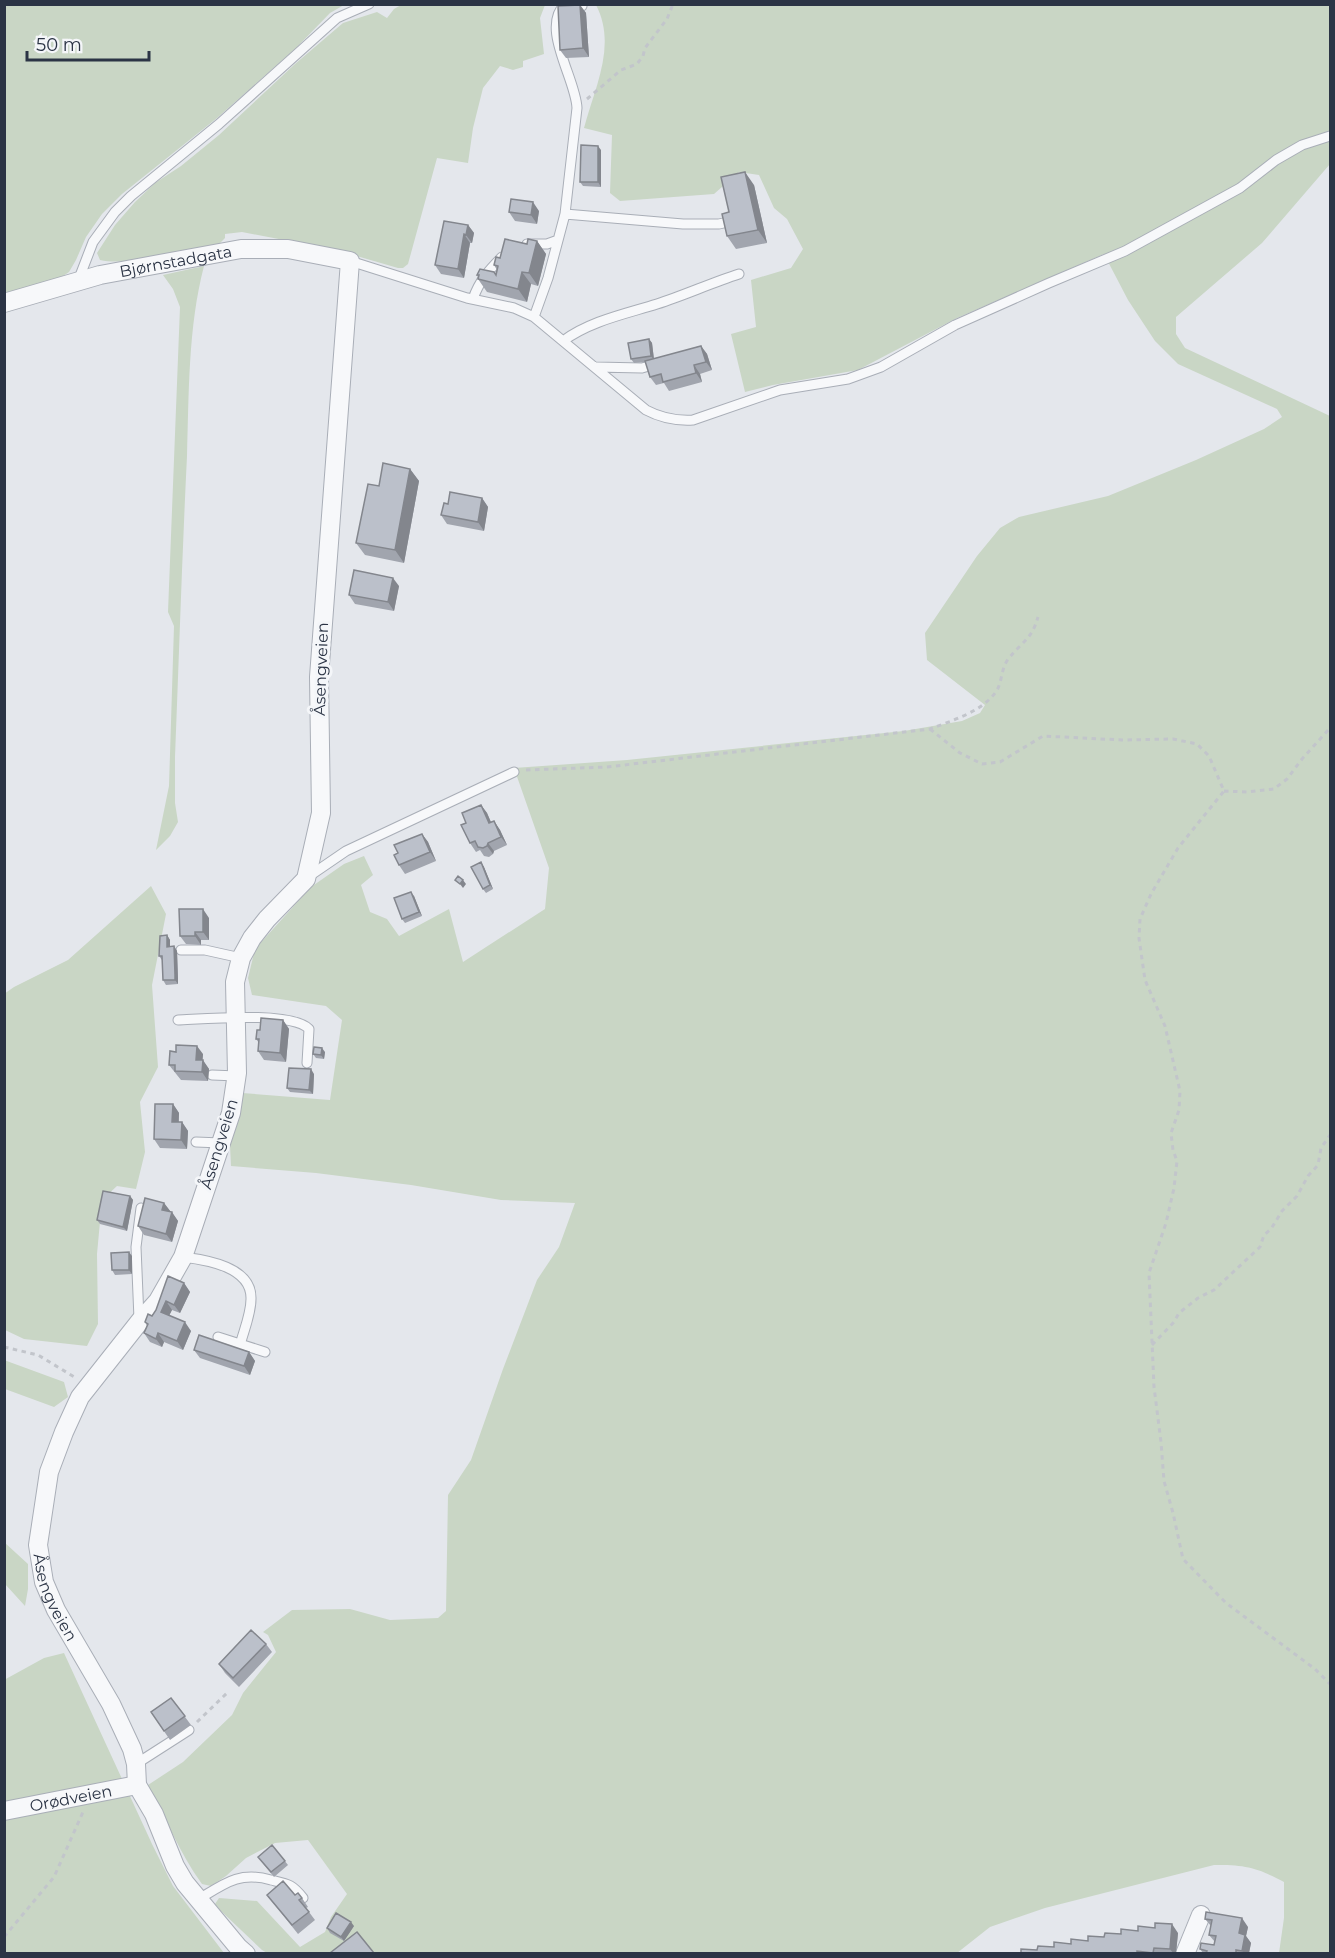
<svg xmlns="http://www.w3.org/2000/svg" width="1335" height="1958" font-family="Montserrat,sans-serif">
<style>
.green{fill:#c9d6c5}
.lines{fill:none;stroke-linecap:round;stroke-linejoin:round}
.lane-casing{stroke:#a9aeb7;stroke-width:11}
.street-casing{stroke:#a9aeb7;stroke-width:20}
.path{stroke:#c2c5cb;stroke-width:3;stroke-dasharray:4.5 4.5;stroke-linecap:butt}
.lane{stroke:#f7f8fa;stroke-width:9}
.street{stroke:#f7f8fa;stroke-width:18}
.wall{fill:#a1a5ae}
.shaded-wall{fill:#83868d}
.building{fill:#bbc0ca;stroke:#83868d;stroke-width:1.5}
.labels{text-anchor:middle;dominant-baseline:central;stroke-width:6;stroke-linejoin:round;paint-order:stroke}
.street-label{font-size:16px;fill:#2b3445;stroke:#f4f6f9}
</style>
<rect width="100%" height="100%" fill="#e4e7ec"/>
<!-- green -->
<path class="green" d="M 4,5 L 344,5 L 330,13 L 296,48 L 217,118 L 122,194 L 102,214 L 86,237 L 76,260 L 69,272 L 54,282 L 5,295 Z
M 401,5 L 545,5 L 540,18 L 544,54 L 523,61 L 523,67 L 513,70 L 500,66 L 483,88 L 473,128 L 468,163 L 437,158 L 408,264 L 403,268 L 398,268 L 336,250 L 242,232 L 225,234 L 225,238 L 219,244 C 187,249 130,267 100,260 L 97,253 L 115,225 L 135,202 L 155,183 L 181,166 L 219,135 L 295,64 L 343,23 L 377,12 L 387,18 L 394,9 Z
M 596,5 L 1330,5 L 1330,164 L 1262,243 L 1176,317 L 1176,334 L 1185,348 L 1330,416 L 1330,1953 L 1279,1953 L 1284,1918 L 1284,1882 C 1256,1867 1245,1865 1214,1865 L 1045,1908 L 990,1927 L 957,1953 L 267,1953 L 262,1950 L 221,1911 L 215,1904 L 219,1898 L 257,1901 L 300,1947 L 325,1932 L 331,1917 L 347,1894 L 308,1840 L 275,1843 L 246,1858 L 226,1876 L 211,1886 L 202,1884 C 180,1854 166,1818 148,1785 L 183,1762 L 232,1715 L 243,1693 L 276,1652 L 268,1635 L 263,1632 L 292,1610 L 350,1609 L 390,1620 L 438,1618 L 446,1611 L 448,1495 L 471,1460 L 503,1369 L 537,1280 L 559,1247 L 575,1203 L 501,1200 L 411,1185 L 316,1173 L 231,1166 L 230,1145 L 242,1093 L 330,1100 L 342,1020 L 326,1006 L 252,995 L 248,978 L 255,949 L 311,887 L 344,864 L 364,856 L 373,875 L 361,885 L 370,912 L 387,919 L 399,936 L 449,909 L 463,962 L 545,909 L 549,868 L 514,768 L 627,760 L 904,731 L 962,721 L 980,713 L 985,705 L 927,660 L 925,633 L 977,556 L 1000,528 L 1019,517 L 1108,496 L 1196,460 L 1264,429 L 1282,417 L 1277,409 L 1178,364 L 1155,341 L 1128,300 L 1104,254 L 957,318 L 858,370 L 773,385 L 745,392 L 731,334 L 756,327 L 751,280 L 791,268 L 803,249 L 787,219 L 774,208 L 759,175 L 739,172 L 714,194 L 620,201 L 610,193 L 612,135 L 584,128 C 595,87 617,45 596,5 Z
M 204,266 C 188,327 189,394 187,456 C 182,557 179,657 175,757 L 175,803 L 178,822 L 170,836 L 156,850 L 169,786 L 174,626 L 168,612 L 180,307 L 173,289 L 163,275 Z
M 151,886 L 166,914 L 152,985 L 158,1067 L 140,1102 L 145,1152 L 136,1189 L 117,1186 L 102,1200 L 97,1254 L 98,1324 L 87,1346 L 24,1339 L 5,1330 L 4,994 L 14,987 L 68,960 Z
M 4,1360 L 64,1382 L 68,1397 L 54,1407 L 5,1389 Z
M 4,1542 L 28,1564 L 28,1589 L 25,1606 L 5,1584 Z
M 64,1653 L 152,1844 L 173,1886 L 224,1953 L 5,1953 L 4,1680 L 44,1658 Z"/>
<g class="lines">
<!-- lane casing -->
<g class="lane-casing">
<path id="lane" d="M 575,4 L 582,6
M 565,214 L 683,224 L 719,224 L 732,221
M 527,244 L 547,244 L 558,240
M 350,261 L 467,298 L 514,308 L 534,317 L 646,410 C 661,418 676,421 693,420 L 780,390 L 848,379 L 881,367 L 955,325 L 1049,283 L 1125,251 L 1240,188 L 1276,160 L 1302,145 L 1330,136
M 78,281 L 93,242 L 115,212 L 131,196 L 219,124 L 337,18 L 369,4
M 473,299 C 479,281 489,270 502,257
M 534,317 L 548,278 L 565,214 L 577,108 C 576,79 540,28 565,4
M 563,341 C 590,321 625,314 657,304 C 685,295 711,283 739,274
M 596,367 L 642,368 L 659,363
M 308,877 L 346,851 L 514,772
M 181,950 L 205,950 L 241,958
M 178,1020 C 204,1019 292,1011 309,1029 L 307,1063
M 212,1075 L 237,1076
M 196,1142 L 221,1143
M 183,1257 C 207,1260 252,1267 251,1299 C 251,1314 244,1330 240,1345
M 139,1319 L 136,1247 L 141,1208
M 218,1337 L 265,1352
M 136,1764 L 189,1730
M 199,1899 C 225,1883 240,1871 271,1880 C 288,1884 292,1884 303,1898"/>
</g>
<!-- street casing -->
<g class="street-casing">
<g id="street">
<path id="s1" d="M 4,303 L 100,275 L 241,249 L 288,249 L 350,261 L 319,677 L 321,813 L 306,879 L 267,919 L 252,938 L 241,958 L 235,982 L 237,1073 L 231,1113 L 183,1257 L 158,1301 L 140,1321 L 80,1397 L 64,1432 L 49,1472 L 38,1545 L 44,1582 L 56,1610 L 111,1704 L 132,1749 L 136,1764 L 137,1785 L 154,1814 L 175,1866 L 185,1883 L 238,1947 L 246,1954"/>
<path id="s2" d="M 4,1811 L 137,1785"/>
<path d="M 1185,1954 L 1201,1915"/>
</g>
</g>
<!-- path -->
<path class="path" d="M 587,99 L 621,70 L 637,64 L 643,56 L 645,48 L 667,19 L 673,4
M 930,729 L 960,753 L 982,764 L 1000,762 L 1043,736 L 1122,740 L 1173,739 L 1197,744 L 1209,756 L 1224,791 L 1178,848 L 1151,894 L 1140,919 L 1139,938 L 1145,980 L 1165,1026 L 1180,1091 L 1179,1110 L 1171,1133 L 1173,1150 L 1177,1161 L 1174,1188 L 1166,1223 L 1149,1273 L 1154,1387 L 1161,1442 L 1164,1481 L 1173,1513 L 1183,1559 L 1226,1603 L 1315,1669 L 1330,1684
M 526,770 L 607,767 L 930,729 C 951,721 981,712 995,693 C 1003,683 1000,669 1009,658 C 1022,642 1032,639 1038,617
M 1224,791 L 1247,792 L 1274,789 L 1287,779 L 1302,759 L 1330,728
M 1152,1345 L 1174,1322 L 1179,1313 L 1198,1298 L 1214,1290 L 1260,1247 L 1264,1235 L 1271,1229 L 1282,1211 L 1297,1196 L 1308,1176 L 1318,1165 L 1321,1148 L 1330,1135
M 4,1347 L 38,1355 L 76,1378
M 197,1722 L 228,1692
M 4,1937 L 54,1877 L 83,1812"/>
<!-- lane -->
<use href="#lane" class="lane"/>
<!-- street -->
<use href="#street" class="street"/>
</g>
<!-- wall -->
<path class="wall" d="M 580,5 L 586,13 L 589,57 L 566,58 L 560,50 Z
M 601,150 L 601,187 L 583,186 L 580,182 Z
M 754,185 L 767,243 L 736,249 L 727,236 L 729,212 Z
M 539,211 L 537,224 L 515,221 L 509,212 Z
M 468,225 L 474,233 L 472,243 L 470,243 L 464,278 L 441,274 L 435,265 Z
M 537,241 L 546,254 L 538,286 L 531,284 L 527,302 L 487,292 L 478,279 L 478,277 L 477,275 L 496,275 L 497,270 L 494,265 L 500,258 L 527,244 Z
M 649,339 L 652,343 L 654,359 L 701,346 L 707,354 L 712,370 L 700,374 L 702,382 L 669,391 L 664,383 L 656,385 L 650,377 L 646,362 L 634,363 L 631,359 Z
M 410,469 L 419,481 L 404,563 L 365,555 L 356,543 Z
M 482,498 L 488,507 L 484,531 L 447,524 L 441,515 L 448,504 Z
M 399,586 L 394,611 L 355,604 L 349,595 Z
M 481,805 L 487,813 L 491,822 L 494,821 L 500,830 L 507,845 L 494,851 L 493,854 L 489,857 L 484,856 L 480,850 L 476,852 L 470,843 L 466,823 Z
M 422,834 L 428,842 L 436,861 L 405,874 L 399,865 L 398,853 Z
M 481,862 L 484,867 L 493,889 L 486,893 L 483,889 Z
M 414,896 L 422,916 L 405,923 L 402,919 Z
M 209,918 L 209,940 L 201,940 L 201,945 L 186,944 L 180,936 Z
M 167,935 L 170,940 L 170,947 L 174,946 L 177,951 L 178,979 L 178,984 L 166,985 L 163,980 L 162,960 L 159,956 Z
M 283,1020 L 289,1029 L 286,1062 L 264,1060 L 258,1051 L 259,1043 L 256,1039 L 260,1030 Z
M 325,1052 L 324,1059 L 316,1058 L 313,1054 Z
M 203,1054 L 202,1060 L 209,1069 L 208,1081 L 181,1080 L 169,1065 Z
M 314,1074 L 313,1094 L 290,1092 L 287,1088 Z
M 173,1104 L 179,1113 L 179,1122 L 182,1122 L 188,1131 L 187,1149 L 160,1148 L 154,1139 Z
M 130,1196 L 133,1200 L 127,1231 L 100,1224 L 97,1220 Z
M 164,1203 L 178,1221 L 172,1242 L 144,1235 L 138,1226 Z
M 132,1256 L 132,1274 L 115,1275 L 112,1270 Z
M 184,1283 L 190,1292 L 180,1313 L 172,1310 L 169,1315 L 191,1331 L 183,1350 L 164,1342 L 162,1347 L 150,1342 L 144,1333 L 147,1326 L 145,1322 Z
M 194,1350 L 249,1352 L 255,1361 L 250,1375 L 200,1358 Z
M 266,1644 L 272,1652 L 239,1687 L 225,1673 L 219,1664 Z
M 171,1698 L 191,1725 L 170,1740 L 151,1712 Z
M 272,1845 L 288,1865 L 274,1877 L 261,1861 Z
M 267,1895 L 295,1895 L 302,1898 L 308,1907 L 306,1908 L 315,1920 L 298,1934 Z
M 1205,1919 L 1248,1927 L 1246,1936 L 1251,1943 L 1249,1953 L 1203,1953 L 1200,1949 L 1214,1945 L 1215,1942 L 1209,1935 L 1211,1926 Z
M 354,1926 L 344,1941 L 330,1933 L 327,1928 Z
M 1178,1933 L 1176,1953 L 1021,1953 L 1121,1934 Z"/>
<!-- shaded-wall -->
<path class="shaded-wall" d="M 580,5 L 586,13 L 589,57 L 583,48 Z
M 598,146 L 601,150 L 601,187 L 598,182 Z
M 745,172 L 754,185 L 767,243 L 758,230 Z
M 533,202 L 539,211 L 537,224 L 531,215 Z
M 468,225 L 474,233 L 472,243 L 466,235 Z
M 464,234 L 470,243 L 464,278 L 458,269 Z
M 537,241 L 546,254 L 538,286 L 529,273 Z
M 522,272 L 531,284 L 527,302 L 518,289 Z
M 649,339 L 652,343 L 654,360 L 651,356 Z
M 701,346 L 707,354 L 712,370 L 706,362 Z
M 694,365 L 700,374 L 702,382 L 696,373 Z
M 410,469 L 419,481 L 404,563 L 395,550 Z
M 482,498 L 488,507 L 484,531 L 478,522 Z
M 393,578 L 399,586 L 394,611 L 388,602 Z
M 481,805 L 487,813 L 495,832 L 489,823 Z
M 494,821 L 500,830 L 507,845 L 501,837 Z
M 422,834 L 428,842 L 436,861 L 430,852 Z
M 488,843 L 494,851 L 493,854 L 487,846 Z
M 481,862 L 484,867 L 493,889 L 490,885 Z
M 463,880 L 466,884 L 463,888 L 460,884 Z
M 411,892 L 414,896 L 422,916 L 419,912 Z
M 203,909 L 209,918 L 209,940 L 203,932 Z
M 195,932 L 201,940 L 201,945 L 195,936 Z
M 167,935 L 170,940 L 170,951 L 167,947 Z
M 174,946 L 177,951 L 178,979 L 178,984 L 175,980 Z
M 283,1020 L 289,1029 L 286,1062 L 280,1053 Z
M 197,1046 L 203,1054 L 202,1069 L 196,1060 Z
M 322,1048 L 325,1052 L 324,1059 L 321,1055 Z
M 203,1060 L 209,1069 L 208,1081 L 202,1072 Z
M 311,1069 L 314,1074 L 313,1094 L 309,1090 Z
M 173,1104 L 179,1113 L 178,1130 L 172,1122 Z
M 182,1122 L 188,1131 L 187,1149 L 181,1140 Z
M 130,1196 L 133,1200 L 127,1231 L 123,1227 Z
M 164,1203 L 170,1211 L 168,1218 L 162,1210 Z
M 172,1212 L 178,1221 L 172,1242 L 166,1234 Z
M 129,1252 L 132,1256 L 132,1274 L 129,1270 Z
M 184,1283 L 190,1292 L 180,1313 L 174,1305 Z
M 166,1301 L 172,1310 L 167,1320 L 161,1312 Z
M 185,1322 L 191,1331 L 183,1350 L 177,1341 Z
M 158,1333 L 164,1342 L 162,1347 L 156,1339 Z
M 249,1352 L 255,1361 L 250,1375 L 244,1366 Z
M 1242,1918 L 1248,1927 L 1246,1936 L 1251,1943 L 1249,1953 L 1244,1953 L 1242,1951 L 1239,1933 Z
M 351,1922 L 354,1926 L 344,1941 L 341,1937 Z
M 1172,1924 L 1178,1933 L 1176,1953 L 1173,1953 L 1170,1949 Z"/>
<!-- building -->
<path class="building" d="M 580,5 L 583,48 L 560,50 L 558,6 Z
M 581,145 L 598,146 L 598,182 L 580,182 Z
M 745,172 L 758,230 L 727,236 L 722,214 L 729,212 L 721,177 Z
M 511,199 L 533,202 L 531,215 L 509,212 Z
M 444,221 L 468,225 L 466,235 L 464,234 L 458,269 L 435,265 Z
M 505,239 L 527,244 L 528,239 L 537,241 L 529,273 L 522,272 L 518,289 L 478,279 L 479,275 L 477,275 L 480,269 L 494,272 L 496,275 L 498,266 L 494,265 L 496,257 L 500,258 Z
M 649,339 L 651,356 L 631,359 L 628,343 Z
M 701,346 L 706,362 L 694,365 L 696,373 L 663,382 L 661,374 L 650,377 L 645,361 Z
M 383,463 L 410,469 L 395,550 L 356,543 L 368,484 L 379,486 Z
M 450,492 L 482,498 L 478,522 L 441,515 L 444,503 L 448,504 Z
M 354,570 L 393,578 L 388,602 L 349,595 Z
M 481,805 L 489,823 L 494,821 L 501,837 L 488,843 L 487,846 L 483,848 L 478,847 L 475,841 L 470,843 L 461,825 L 466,823 L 462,813 Z
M 422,834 L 430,852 L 399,865 L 394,855 L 398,853 L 394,845 Z
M 481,862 L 490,885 L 483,889 L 471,867 Z
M 458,876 L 463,880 L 460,884 L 455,880 Z
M 411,892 L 419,912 L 402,919 L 394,898 Z
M 179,909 L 203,909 L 203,932 L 195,932 L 195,936 L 180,936 Z
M 167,935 L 167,947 L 174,946 L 175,975 L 175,980 L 163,980 L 162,956 L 159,956 L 160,936 Z
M 261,1018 L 283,1020 L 280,1053 L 258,1051 L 259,1039 L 256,1039 L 257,1030 L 260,1030 Z
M 176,1045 L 197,1046 L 196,1060 L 203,1060 L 202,1072 L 175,1071 L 175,1065 L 169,1065 L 170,1051 L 176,1052 Z
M 314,1047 L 322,1048 L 321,1055 L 313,1054 Z
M 289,1068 L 311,1069 L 309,1090 L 287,1088 Z
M 155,1104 L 173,1104 L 172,1122 L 182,1122 L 181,1140 L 154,1139 Z
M 103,1191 L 130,1196 L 123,1227 L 97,1220 Z
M 145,1198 L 164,1203 L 162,1210 L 172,1212 L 166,1234 L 138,1226 Z
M 129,1252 L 129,1270 L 112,1270 L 111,1253 Z
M 168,1276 L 184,1283 L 174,1305 L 166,1301 L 161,1312 L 185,1322 L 177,1341 L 158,1333 L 156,1339 L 144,1333 L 148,1324 L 145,1322 L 148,1314 L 152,1316 L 156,1310 Z
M 199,1335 L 249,1352 L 244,1366 L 194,1350 Z
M 251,1630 L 266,1644 L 233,1678 L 219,1664 Z
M 171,1698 L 185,1716 L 164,1731 L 151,1712 Z
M 272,1845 L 285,1861 L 271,1872 L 258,1857 Z
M 283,1881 L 295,1895 L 298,1893 L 302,1898 L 299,1900 L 309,1912 L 292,1925 L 267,1895 Z
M 1206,1912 L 1242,1918 L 1239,1933 L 1245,1935 L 1242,1951 L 1236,1950 L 1236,1953 L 1206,1953 L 1207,1951 L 1200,1949 L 1201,1943 L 1214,1945 L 1216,1936 L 1209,1935 L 1212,1920 L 1205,1919 Z
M 336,1913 L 351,1922 L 341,1937 L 327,1928 Z
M 1155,1923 L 1172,1924 L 1170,1949 L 1154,1948 L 1153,1953 L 1137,1951 L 1137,1953 L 1021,1953 L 1021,1949 L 1037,1950 L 1038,1946 L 1054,1947 L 1054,1942 L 1071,1944 L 1071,1939 L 1088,1941 L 1088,1936 L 1104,1937 L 1105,1933 L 1121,1934 L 1121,1929 L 1138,1931 L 1138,1926 L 1155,1928 Z
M 357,1932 L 374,1953 L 330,1953 Z"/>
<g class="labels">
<!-- street labels -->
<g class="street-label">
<text stroke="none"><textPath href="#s1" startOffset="177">Bjørnstadgata</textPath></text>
<text transform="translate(321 669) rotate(-88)">Åsengveien</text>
<text transform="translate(219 1144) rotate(-73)">Åsengveien</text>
<text stroke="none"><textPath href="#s1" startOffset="1770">Åsengveien</textPath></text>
<text stroke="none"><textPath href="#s2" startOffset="68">Orødveien</textPath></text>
</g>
</g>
<!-- border -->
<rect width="1335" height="1958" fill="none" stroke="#2b3445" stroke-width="12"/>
<!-- scale -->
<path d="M27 51v9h122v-9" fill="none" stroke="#2b3445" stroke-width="3"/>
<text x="36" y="51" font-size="18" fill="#2b3445" stroke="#f4f6f9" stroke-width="4.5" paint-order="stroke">50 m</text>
</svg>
